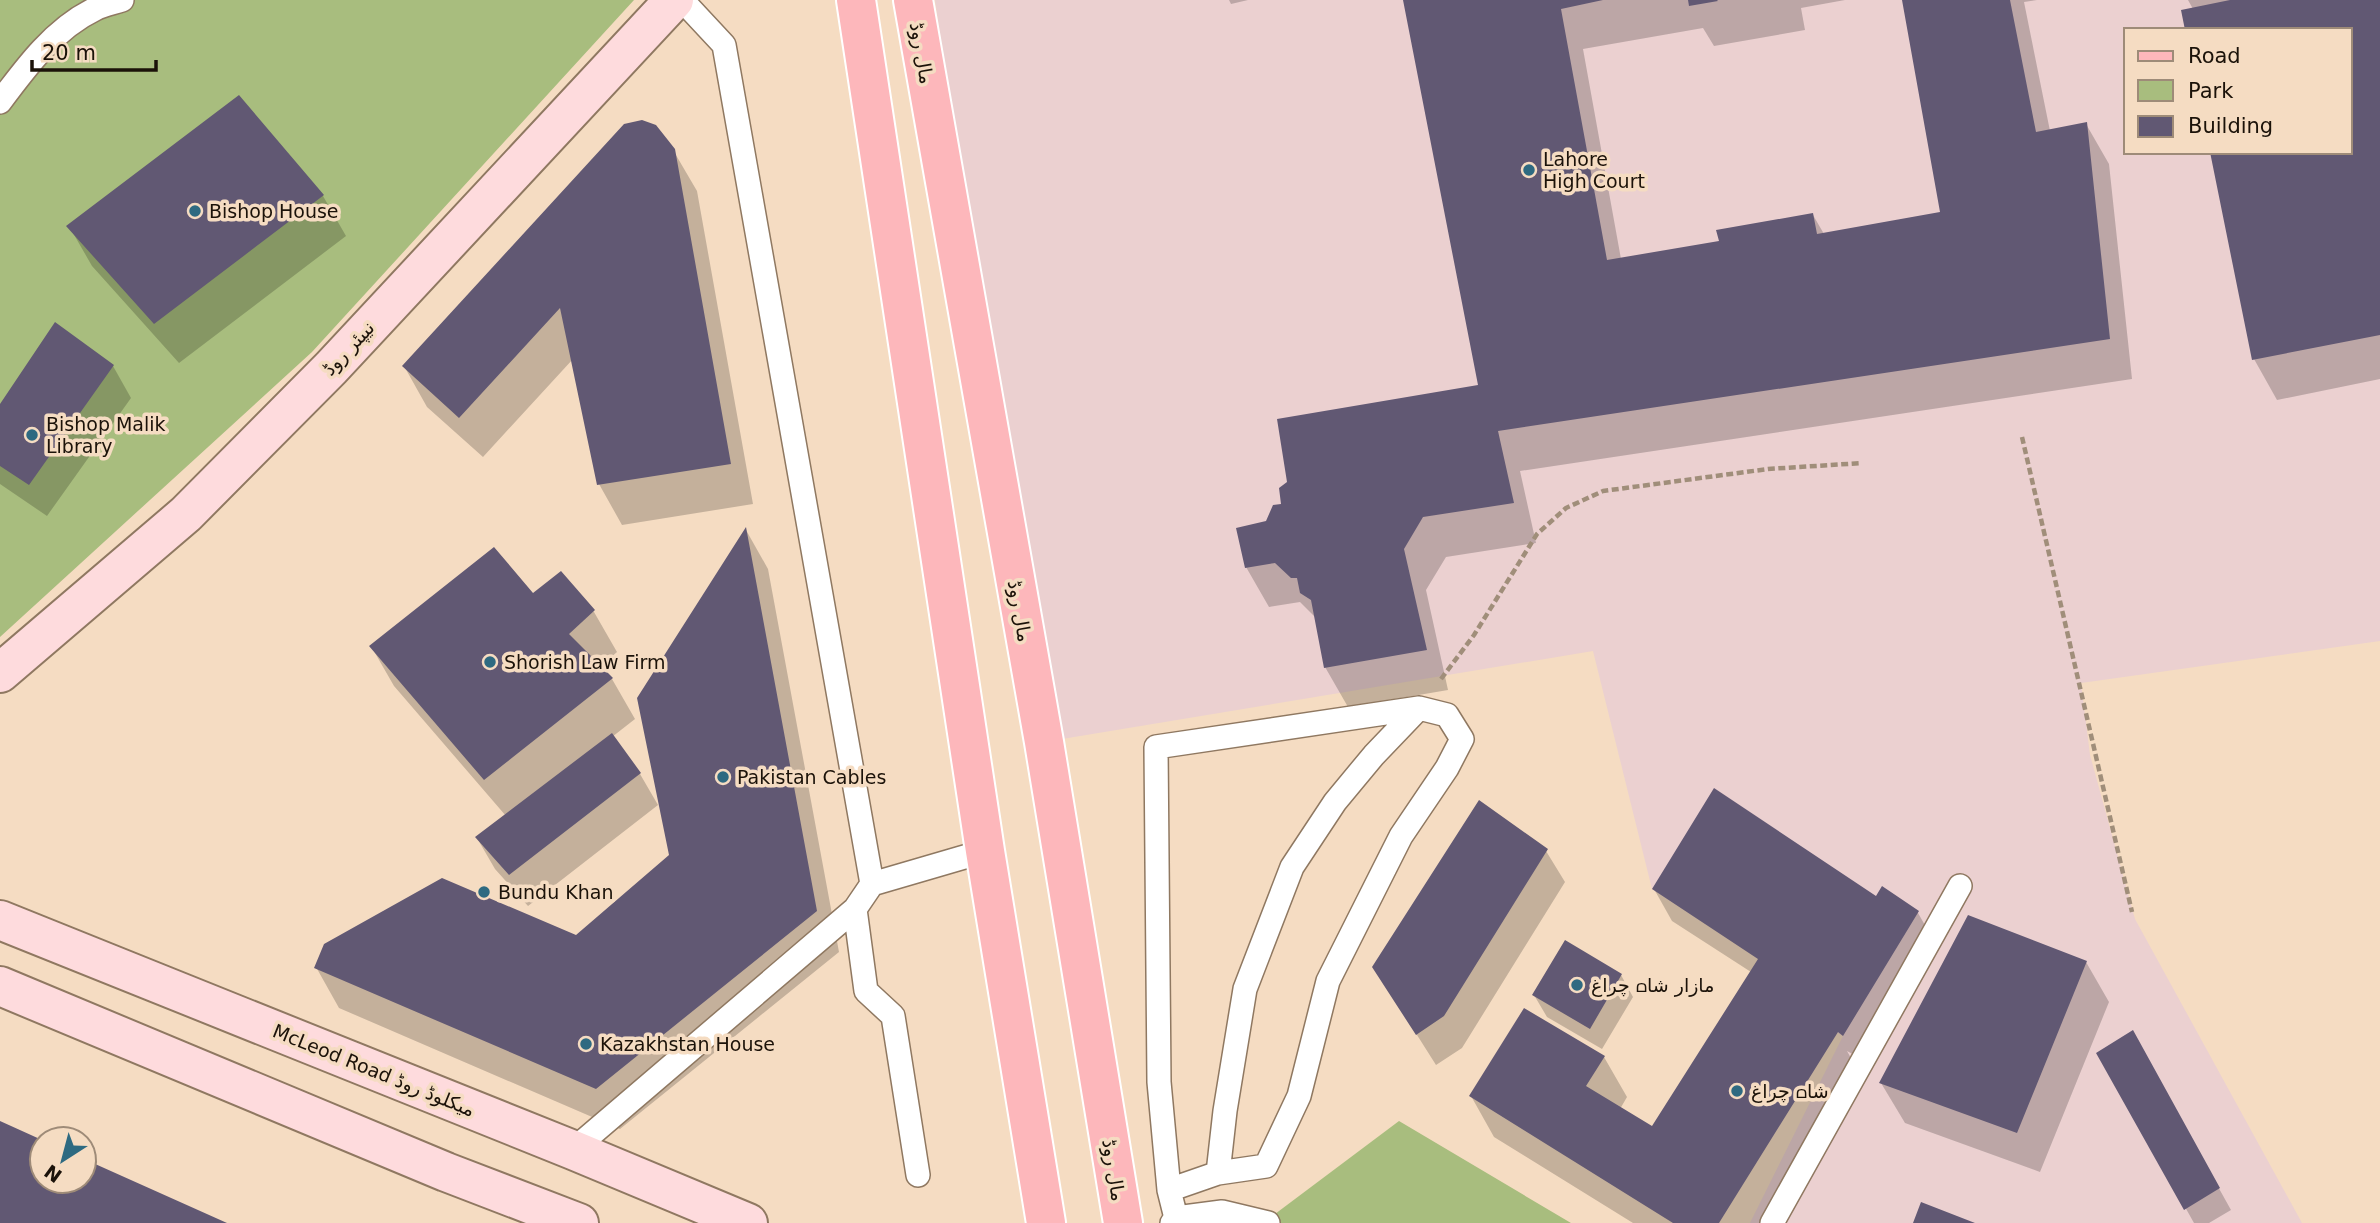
<svg xmlns="http://www.w3.org/2000/svg" width="2380" height="1223" font-family="'DejaVu Sans',Cairo,sans-serif">
<style>
.commercial{fill:#ebd0d0;fill-rule:evenodd}
.green{fill:#a8bd7e}
.shadow{fill:#0003}
.building{fill:#615873}
.lines{fill:none;stroke-linecap:round;stroke-linejoin:round}
.lane-casing{stroke:#8f7861;stroke-width:26}
.secondary-casing{stroke:#8f7861;stroke-width:42}
.primary-casing{stroke:#fff;stroke-width:42}
.path{stroke:#a08e7a;stroke-width:4.5;stroke-dasharray:7 3.5;stroke-linecap:butt}
.lane{stroke:#fff;stroke-width:23}
.secondary{stroke:#fedbdd;stroke-width:38}
.primary{stroke:#fdb7bb;stroke-width:38}
.poi-dot{fill:#2e6a81;stroke:#f5dcc2;stroke-width:2.5}
.labels{text-anchor:middle;dominant-baseline:central;stroke-width:7;stroke-linejoin:round;paint-order:stroke}
.street-label{font-size:19px;fill:#1b1209;stroke:#f5dcc2}
.poi-label{font-size:19px;fill:#1b1209;stroke:#f5dcc2;text-anchor:start}
</style>
<rect width="100%" height="100%" fill="#f5dcc2"/>
<!-- commercial -->
<path class="commercial" d="M 935,0 L 2380,0 L 2380,641 L 2081,683 L 2090,755 L 2135,919 L 2302,1223 L 1750,1223 L 1843,1036 L 1802,1010 L 1812,993 L 1652,889 L 1593,651 L 1044,742 ZM 2126,30 L 2350,30 L 2350,152 L 2126,152 Z"/>
<!-- green -->
<path class="green" d="M 0,0 L 634,0 L 312,352 L 0,637 Z
M 1399,1121 L 1571,1223 L 1263,1223 Z"/>
<!-- shadow -->
<path class="shadow" d="M 1229,0 L 1248,0 L 1231,4 Z
M 1405,0 L 1845,0 L 1801,8 L 1805,30 L 1714,46 L 1703,28 L 1583,49 L 1621,259 L 1721,242 L 1813,215 L 1824,234 L 1942,214 L 1903,0 L 2037,0 L 2024,2 L 2050,131 L 2086,124 L 2109,164 L 2132,379 L 1520,471 L 1536,543 L 1446,557 L 1426,590 L 1448,690 L 1348,707 L 1325,667 L 1316,618 L 1300,602 L 1269,607 L 1246,567 L 1283,505 L 1480,386 Z
M 2188,0 L 2380,0 L 2380,379 L 2277,400 L 2254,359 L 2350,152 L 2350,30 L 2193,9 Z
M 239,97 L 323,196 L 346,236 L 179,363 L 92,266 L 69,226 Z
M 673,150 L 697,191 L 753,504 L 622,525 L 599,484 L 573,359 L 483,457 L 427,407 L 404,366 Z
M 56,325 L 113,366 L 131,398 L 47,516 L 0,484 L 0,407 Z
M 746,530 L 768,569 L 839,952 L 620,1129 L 339,1008 L 316,967 L 576,937 L 671,856 Z
M 561,574 L 594,612 L 617,652 L 600,667 L 612,679 L 635,719 L 612,737 L 640,774 L 658,805 L 528,906 L 495,869 L 477,838 L 506,816 L 394,686 L 371,646 L 533,595 Z
M 1546,851 L 1565,882 L 1462,1048 L 1436,1065 L 1374,967 Z
M 1654,889 L 1876,899 L 1918,913 L 1930,934 L 1856,1056 L 1847,1051 L 1860,1074 L 1766,1223 L 1633,1223 L 1494,1137 L 1471,1096 L 1604,1057 L 1627,1097 L 1620,1109 L 1652,1128 L 1751,972 L 1672,921 Z
M 2086,962 L 2109,1002 L 2040,1172 L 1905,1123 L 1881,1083 Z
M 1621,975 L 1633,997 L 1602,1049 L 1547,1017 L 1534,995 Z
M 2099,1054 L 2144,1054 L 2231,1210 L 2209,1223 L 2194,1223 Z"/>
<!-- building -->
<path class="building" d="M 1403,0 L 1603,0 L 1561,9 L 1607,260 L 1719,241 L 1716,230 L 1813,213 L 1817,234 L 1940,212 L 1902,0 L 2010,0 L 2036,132 L 2087,122 L 2110,339 L 1498,431 L 1514,503 L 1423,517 L 1404,549 L 1427,650 L 1324,668 L 1311,600 L 1300,593 L 1297,578 L 1291,578 L 1275,563 L 1245,568 L 1236,528 L 1266,521 L 1273,505 L 1281,504 L 1279,488 L 1287,482 L 1277,419 L 1478,385 Z
M 1688,0 L 1717,0 L 1718,1 L 1689,6 Z
M 2230,0 L 2380,0 L 2380,335 L 2252,360 L 2210,152 L 2350,152 L 2350,30 L 2185,30 L 2181,10 Z
M 239,95 L 324,195 L 154,324 L 66,226 Z
M 642,120 L 656,125 L 675,149 L 731,464 L 597,485 L 560,308 L 459,418 L 402,366 L 624,124 Z
M 55,322 L 114,365 L 29,485 L 0,466 L 0,404 Z
M 746,527 L 817,911 L 596,1089 L 314,968 L 324,944 L 442,878 L 576,935 L 669,855 L 637,698 Z
M 494,547 L 533,593 L 561,571 L 595,610 L 569,634 L 613,678 L 484,780 L 369,646 Z
M 612,733 L 641,773 L 509,875 L 475,837 Z
M 1714,788 L 1876,896 L 1882,886 L 1919,911 L 1843,1036 L 1838,1032 L 1719,1223 L 1673,1223 L 1469,1096 L 1524,1008 L 1605,1056 L 1586,1086 L 1652,1126 L 1758,959 L 1652,889 Z
M 1479,800 L 1548,849 L 1444,1016 L 1416,1035 L 1372,967 Z
M 1968,915 L 2087,961 L 2017,1133 L 1879,1083 Z
M 1565,940 L 1622,974 L 1590,1029 L 1532,995 Z
M 2133,1030 L 2220,1188 L 2184,1210 L 2096,1053 Z
M 0,1121 L 42,1140 L 42,1181 L 84,1181 L 84,1159 L 227,1223 L 0,1223 Z
M 1921,1202 L 1975,1223 L 1913,1223 Z"/>
<g class="lines">
<!-- lane casing -->
<g class="lane-casing">
<path id="lane" d="M 682,0 L 724,45 L 872,884
M 0,102 C 26,67 55,28 95,9 C 103,5 113,3 122,0
M 855,909 L 866,991 L 893,1016 L 918,1175
M 573,1150 L 855,909 L 872,884 L 985,851
M 1169,1190 L 1218,1173 L 1266,1166 L 1299,1096 L 1328,981 L 1401,836 L 1447,768 L 1462,739 L 1447,715 L 1419,708
M 1176,1218 L 1169,1190 L 1159,1082 L 1156,747 L 1419,708 L 1374,755 L 1335,802 L 1292,867 L 1245,989 L 1225,1111 L 1218,1173
M 1172,1223 L 1176,1218 L 1222,1212 L 1268,1223
M 1772,1223 L 1960,886"/>
</g>
<!-- secondary casing -->
<g class="secondary-casing">
<path id="secondary" d="M 0,673 L 186,514 L 331,368 L 674,0
M 0,920 L 573,1150 L 748,1223
M 0,986 L 446,1172 L 579,1223"/>
</g>
<!-- primary casing -->
<g class="primary-casing">
<path id="primary" d="M 856,0 L 985,851 L 1046,1223
M 913,0 L 1044,742 L 1123,1223"/>
</g>
<!-- path -->
<path class="path" d="M 2022,437 L 2132,912
M 1441,679 L 1474,635 L 1537,534 L 1566,508 L 1603,491 L 1768,469 L 1862,463"/>
<!-- lane -->
<use href="#lane" class="lane"/>
<!-- secondary -->
<use href="#secondary" class="secondary"/>
<!-- primary -->
<use href="#primary" class="primary"/>
</g>
<!-- markers -->
<g class="poi-dot">
<circle cx="1529" cy="170" r="7"/>
<circle cx="195" cy="211" r="7"/>
<circle cx="32" cy="435" r="7"/>
<circle cx="490" cy="662" r="7"/>
<circle cx="723" cy="777" r="7"/>
<circle cx="484" cy="892" r="7"/>
<circle cx="1577" cy="985" r="7"/>
<circle cx="586" cy="1044" r="7"/>
<circle cx="1737" cy="1091" r="7"/>
</g>
<g class="labels">
<!-- street labels -->
<g class="street-label">
<text transform="translate(922 53) rotate(80)">مال روڈ</text>
<text transform="translate(348 348) rotate(-47)">نیپئر روڈ</text>
<text transform="translate(1020 611) rotate(80)">مال روڈ</text>
<text transform="translate(374 1070) rotate(22)">McLeod Road میکلوڈ روڈ</text>
<text transform="translate(1114 1170) rotate(81)">مال روڈ</text>
</g>
<!-- poi labels -->
<g class="poi-label">
<text x="1543" y="159">Lahore<tspan x="1543" dy="22">High Court</tspan></text>
<text x="209" y="211">Bishop House</text>
<text x="46" y="424">Bishop Malik<tspan x="46" dy="22">Library</tspan></text>
<text x="504" y="662">Shorish Law Firm</text>
<text x="737" y="777">Pakistan Cables</text>
<text x="498" y="892">Bundu Khan</text>
<text x="1591" y="985">مازار شاہ چراغ</text>
<text x="600" y="1044">Kazakhstan House</text>
<text x="1751" y="1091">شاہ چراغ</text>
</g>
</g>
<!-- legend -->
<rect x="2124" y="28" width="228" height="126" fill="#f5dcc2" stroke="#9e8b78" stroke-width="2"/>
<rect x="2138" y="51" width="35" height="10" fill="#fdb7bb" stroke="#9e8b78" stroke-width="2"/>
<text x="2188" y="63" font-size="21" fill="#1b1209">Road</text>
<rect x="2138" y="80" width="35" height="21" fill="#a8bd7e" stroke="#9e8b78" stroke-width="2"/>
<text x="2188" y="98" font-size="21" fill="#1b1209">Park</text>
<rect x="2138" y="116" width="35" height="21" fill="#615873" stroke="#9e8b78" stroke-width="2"/>
<text x="2188" y="133" font-size="21" fill="#1b1209">Building</text>
<!-- north arrow -->
<g transform="translate(63 1160) rotate(216)"><circle r="33" fill="#f5dcc2" stroke="#9e8b78" stroke-width="2"/>
<path d="M0-5L12 26L0 18L-12 26Z" fill="#2e6a81"/>
<text y="-10" font-size="19" font-weight="bold" text-anchor="middle" fill="#1b1209">N</text>
</g>
<!-- scale -->
<path d="M32 60v10h124v-10" fill="none" stroke="#1b1209" stroke-width="3.5"/>
<text x="42" y="60" font-size="21" fill="#1b1209" stroke="#f5dcc2" stroke-width="5" paint-order="stroke">20 m</text>
</svg>
